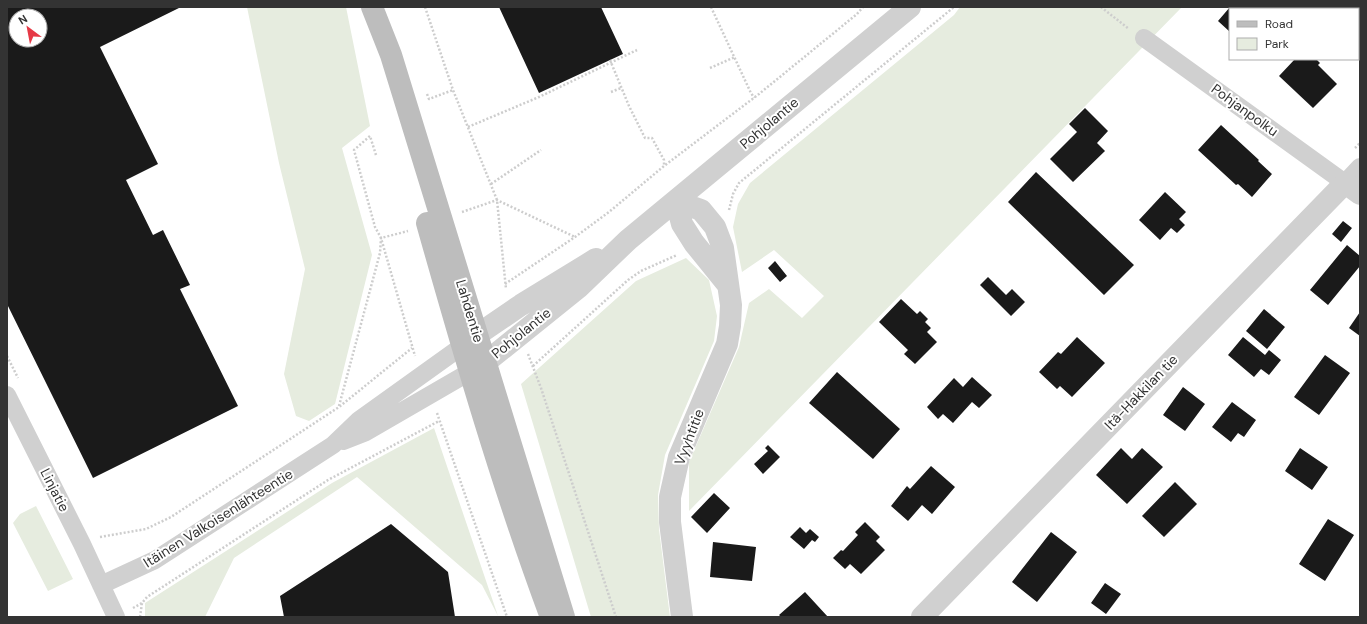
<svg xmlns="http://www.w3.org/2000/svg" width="1367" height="624" font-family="'DM Sans',sans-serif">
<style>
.green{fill:#e6ecdf}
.building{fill:#1a1a1a;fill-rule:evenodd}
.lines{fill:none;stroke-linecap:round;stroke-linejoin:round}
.path{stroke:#cdcdcd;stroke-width:2.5;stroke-dasharray:2 2;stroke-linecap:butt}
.minor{stroke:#d0d0d0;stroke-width:18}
.tertiary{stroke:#d0d0d0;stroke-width:22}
.secondary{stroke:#bdbdbd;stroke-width:22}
.labels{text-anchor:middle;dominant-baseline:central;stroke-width:4;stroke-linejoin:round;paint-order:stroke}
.street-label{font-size:14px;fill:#333;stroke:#fff}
</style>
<rect width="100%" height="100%" fill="#fff"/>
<!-- green -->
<path class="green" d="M 247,7 L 346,7 L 370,126 L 342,148 L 372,255 L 335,404 L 309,421 L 296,416 L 284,374 L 305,269 L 279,163 Z
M 960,7 L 1182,7 L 689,511 L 689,462 L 739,347 L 749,303 L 769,289 L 802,318 L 824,296 L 774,250 L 742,272 L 733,227 L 738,204 L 750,183 L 954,15 Z
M 686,258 L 709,280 L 717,316 L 714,341 L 665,455 L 658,495 L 659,529 L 670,617 L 591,617 L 521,384 L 636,281 Z
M 434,428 L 498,616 L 482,585 L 357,477 L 234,558 L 205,617 L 145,617 L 145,603 L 332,483 Z
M 36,506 L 73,579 L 48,591 L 13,523 L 20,514 Z"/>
<!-- building -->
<path class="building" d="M 7,7 L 181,7 L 100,47 L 158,164 L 126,180 L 153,235 L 163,230 L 190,285 L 180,289 L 238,406 L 93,478 L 7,304 ZM 16,16 L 40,16 L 40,40 L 16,40 Z
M 499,7 L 601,7 L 623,54 L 539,93 Z
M 1230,7 L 1251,7 L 1253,9 L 1230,9 L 1230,32 L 1218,21 Z
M 1295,7 L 1311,7 L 1313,9 L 1293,9 Z
M 1330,7 L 1360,7 L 1360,26 L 1358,28 L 1358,9 L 1332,9 Z
M 1295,59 L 1316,59 L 1320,63 L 1318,65 L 1337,84 L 1313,108 L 1279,76 Z
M 1085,108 L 1108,131 L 1097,143 L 1105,151 L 1073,182 L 1050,159 L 1077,132 L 1069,124 Z
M 1221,125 L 1259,160 L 1258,161 L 1272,174 L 1252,197 L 1238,184 L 1236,185 L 1198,150 Z
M 1036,172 L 1134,265 L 1104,295 L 1008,202 Z
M 1165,192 L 1186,212 L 1179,219 L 1185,225 L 1177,233 L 1171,228 L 1160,240 L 1139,220 Z
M 1343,221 L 1352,228 L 1341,242 L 1332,234 Z
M 1347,245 L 1360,256 L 1360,266 L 1328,305 L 1310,290 Z
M 775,261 L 787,276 L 780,282 L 768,268 Z
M 988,277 L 1006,295 L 1012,289 L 1025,302 L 1011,316 L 980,285 Z
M 901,299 L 917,314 L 920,311 L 928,319 L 925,322 L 931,328 L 927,332 L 937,342 L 915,364 L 904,354 L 908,350 L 879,322 Z
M 1264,309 L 1285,327 L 1267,349 L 1246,331 Z
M 1360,312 L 1360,336 L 1349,328 Z
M 1077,337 L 1105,363 L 1072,397 L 1060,386 L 1057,389 L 1039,372 L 1058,352 L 1061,354 Z
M 1243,337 L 1265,355 L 1269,350 L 1281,360 L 1269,375 L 1261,369 L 1254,377 L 1228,355 Z
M 1325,355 L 1350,373 L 1319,415 L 1294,397 Z
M 837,372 L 900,429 L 873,459 L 809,403 Z
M 972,377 L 992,395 L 979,408 L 972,402 L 953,423 L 943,414 L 938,419 L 927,407 L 954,378 L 963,387 Z
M 1183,387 L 1205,404 L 1185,431 L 1163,415 Z
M 1232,402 L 1256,420 L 1244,437 L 1238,433 L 1231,442 L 1212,427 Z
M 768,445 L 780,457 L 763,474 L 754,464 L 768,451 L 765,448 Z
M 1121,448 L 1132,459 L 1142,448 L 1163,467 L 1127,504 L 1096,475 Z
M 1300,448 L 1328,467 L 1312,490 L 1285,471 Z
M 931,466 L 955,487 L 932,514 L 922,505 L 908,521 L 891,506 L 907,486 L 910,489 Z
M 1175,482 L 1197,504 L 1164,537 L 1142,516 Z
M 714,493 L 730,508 L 707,533 L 691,517 Z
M 1328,519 L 1354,535 L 1325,581 L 1299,564 Z
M 865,522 L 880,537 L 876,541 L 885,550 L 861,574 L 850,564 L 845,569 L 833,558 L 841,550 L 843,551 L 858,535 L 855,532 Z
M 391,524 L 448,572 L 455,617 L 284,617 L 280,596 Z
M 800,527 L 806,533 L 810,529 L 819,537 L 815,542 L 812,540 L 804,549 L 790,537 Z
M 1051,532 L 1077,552 L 1037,602 L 1012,582 Z
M 713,542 L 756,547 L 752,581 L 710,577 Z
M 1105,583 L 1121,594 L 1106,614 L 1091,603 Z
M 805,592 L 828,617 L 781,617 L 779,615 Z"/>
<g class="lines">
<!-- path -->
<path class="path" d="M 425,7 L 453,90 L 497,200 L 506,289
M 711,7 L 750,91 L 754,98
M 1101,7 L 1129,29
M 610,60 L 629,106 L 645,138 L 652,138 L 664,160 L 664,166
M 710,68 L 735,57
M 611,92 L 621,88
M 427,94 L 429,99 L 453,90
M 468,127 L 539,97 L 637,50
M 1355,148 L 1360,143
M 376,155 L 370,136 L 354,150 L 375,227 L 381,238 L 415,356
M 491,184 L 541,150
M 729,210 L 733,194 L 739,183 L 954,7
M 462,212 L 497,200 L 575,237
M 505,284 L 575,237 L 609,212 L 664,166 L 759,94 L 857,14 L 863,7
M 528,354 L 541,388 L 616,617
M 7,356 L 18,378
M 533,366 L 628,280 L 641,271 L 677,255
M 339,406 L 380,253 L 381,238 L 408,231
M 437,413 L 507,617
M 100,537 L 146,529 L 171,517 L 339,407 L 412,348
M 133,608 L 142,603 L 147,597 L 328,480 L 439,421
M 140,617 L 142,603"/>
<!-- minor -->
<path class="minor" d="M 1144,38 L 1345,183 L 1360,167
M 7,395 L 82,544 L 116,617
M 343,441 L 366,432 L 480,366
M 101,585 L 155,560 L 333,445 L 359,420 L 472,339"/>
<!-- tertiary -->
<path class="tertiary" d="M 676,201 L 701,210 L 715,227 L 723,248 L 731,305 L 730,326 L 727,344 L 679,457 L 670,497 L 670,522 L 682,617
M 676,201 L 682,224 L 694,243 L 728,285
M 477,335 L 521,305 L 596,259
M 486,362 L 578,288 L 628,240 L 910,7
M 922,617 L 1345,183 L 1360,194"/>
<!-- secondary -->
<path class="secondary" d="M 372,7 L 391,55 L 564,617
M 427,223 C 464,354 502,485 549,612"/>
</g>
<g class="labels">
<!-- street labels -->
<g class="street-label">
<text transform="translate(1245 110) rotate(36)">Pohjanpolku</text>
<text transform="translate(769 123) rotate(-40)">Pohjolantie</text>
<text transform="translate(470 311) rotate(73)">Lahdentie</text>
<text transform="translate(521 333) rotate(-39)">Pohjolantie</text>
<text transform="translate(1141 392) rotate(-46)">Itä-Hakkilan tie</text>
<text transform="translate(689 437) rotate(-69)">Vyyhtitie</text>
<text transform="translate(55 490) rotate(63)">Linjatie</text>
<text transform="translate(218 518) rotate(-32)">Itäinen Valkoisenlähteentie</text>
</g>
</g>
<!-- border -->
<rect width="1367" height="624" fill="none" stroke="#333333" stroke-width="16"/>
<!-- legend -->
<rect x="1229" y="8" width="130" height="52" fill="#ffffff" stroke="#adadad"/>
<rect x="1237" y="21" width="20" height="6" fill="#bdbdbd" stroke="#adadad"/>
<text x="1265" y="28" font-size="12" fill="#333333">Road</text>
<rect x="1237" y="38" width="20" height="12" fill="#e6ecdf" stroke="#adadad"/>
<text x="1265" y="48" font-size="12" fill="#333333">Park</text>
<!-- north arrow -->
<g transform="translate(28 28) rotate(328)"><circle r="19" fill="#ffffff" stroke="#adadad"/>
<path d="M0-3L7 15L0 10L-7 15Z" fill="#e63946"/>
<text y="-6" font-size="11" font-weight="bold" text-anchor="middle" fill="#333333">N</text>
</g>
</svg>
